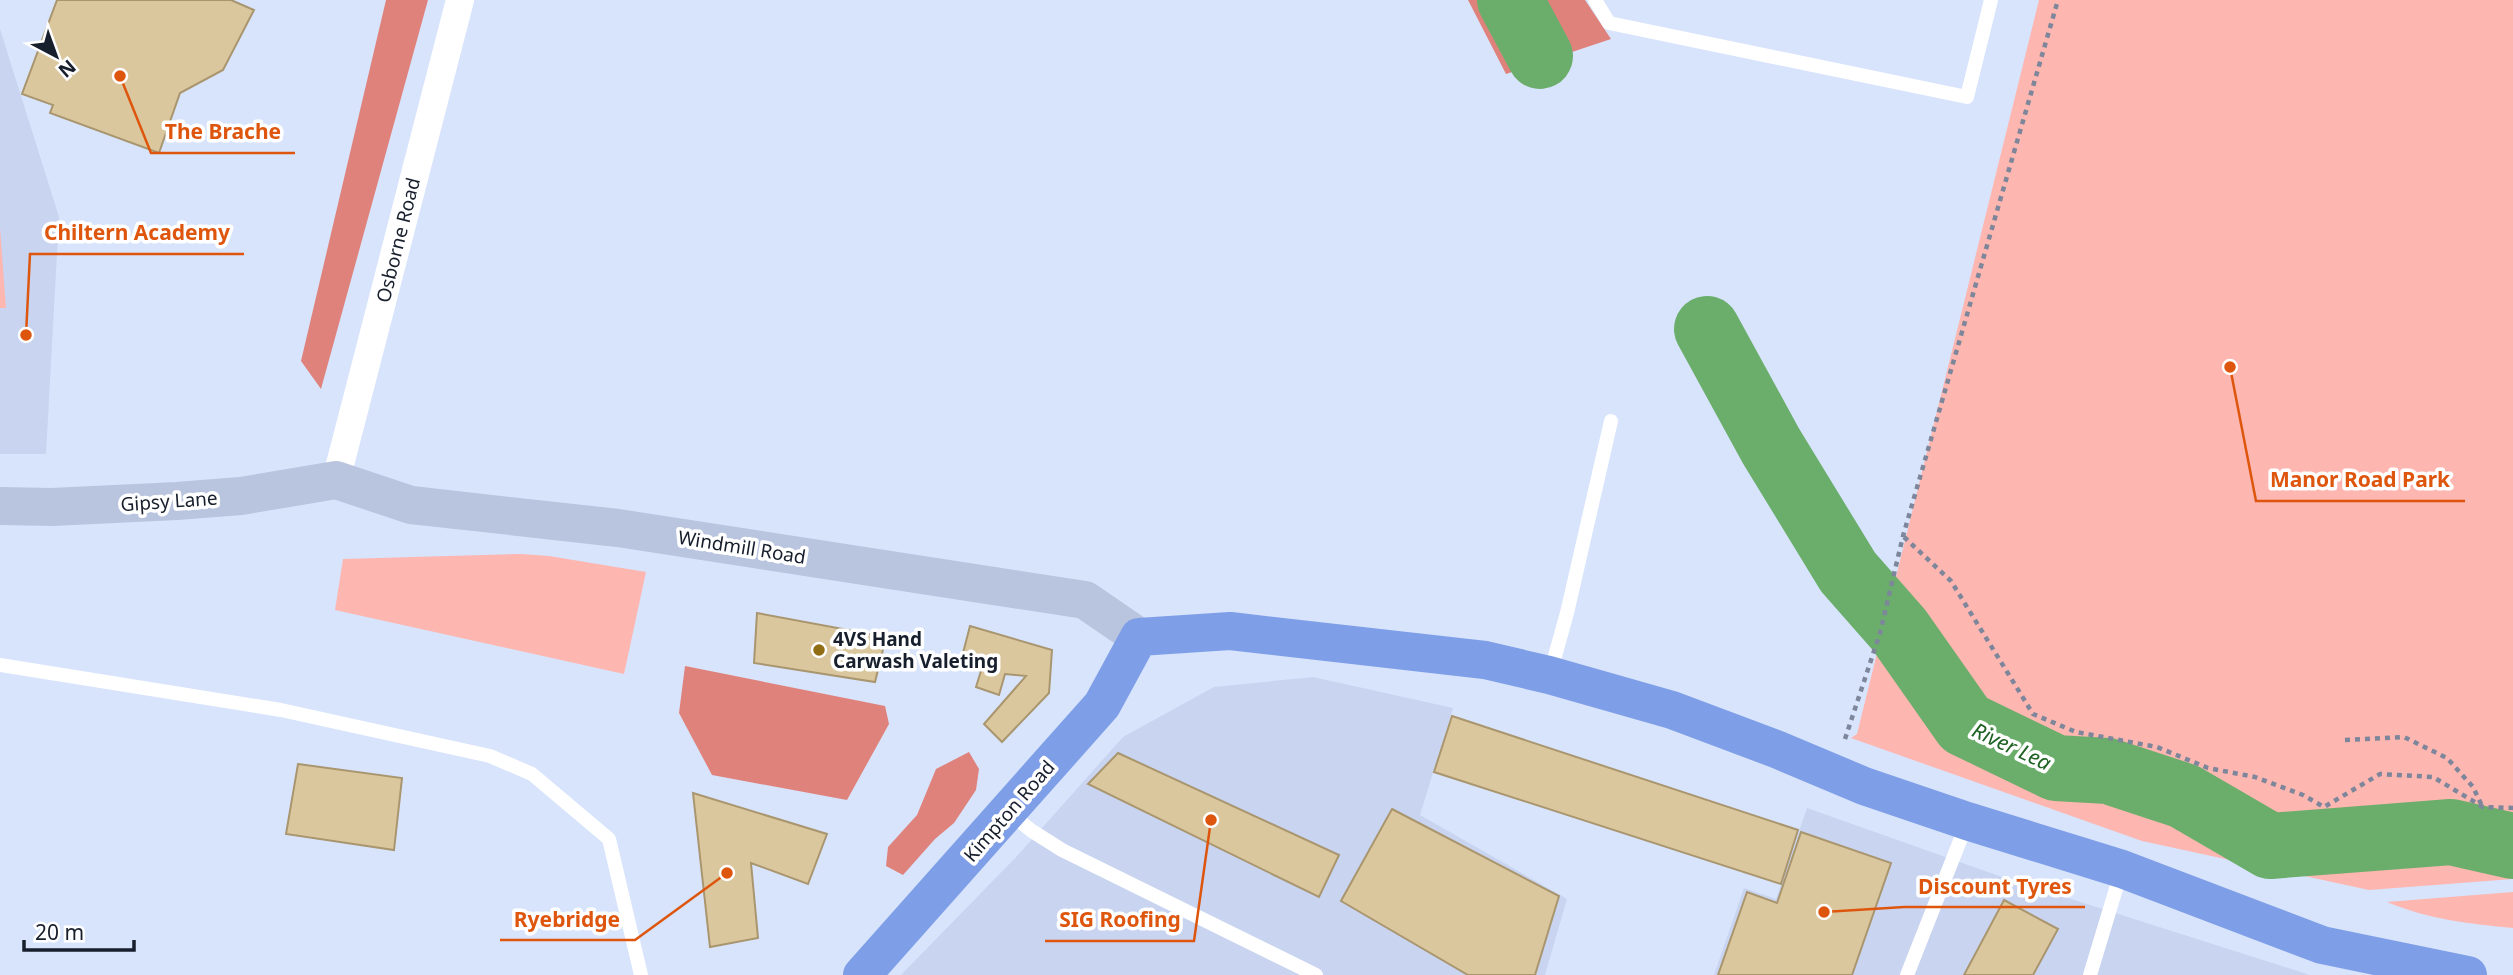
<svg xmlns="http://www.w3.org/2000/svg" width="2513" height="975" font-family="'Noto Sans',sans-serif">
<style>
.built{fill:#c8d4f0}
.green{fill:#fdb6b0}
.forest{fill:#df827b}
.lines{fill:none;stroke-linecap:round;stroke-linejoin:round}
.river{stroke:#6bae6c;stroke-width:66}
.building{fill:#dbc79e;stroke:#a9966f;stroke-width:2}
.path{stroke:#7d869a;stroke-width:4.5;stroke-dasharray:5 5;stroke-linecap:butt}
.service{stroke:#fff;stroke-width:14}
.minor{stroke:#fff;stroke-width:28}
.secondary{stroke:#b9c4df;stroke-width:38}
.trunk{stroke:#7e9ee7;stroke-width:38}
.poi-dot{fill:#916d13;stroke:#fff;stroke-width:2.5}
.labels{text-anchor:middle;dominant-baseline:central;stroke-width:7;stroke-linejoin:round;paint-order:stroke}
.street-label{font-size:19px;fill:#171e2c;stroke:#fff}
.poi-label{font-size:19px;font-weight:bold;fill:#171e2c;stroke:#fff;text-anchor:start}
.water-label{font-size:21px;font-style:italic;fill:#1e6224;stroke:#fff}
.leader{fill:none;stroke:#de560e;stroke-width:2.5}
.callout-dot{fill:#de560e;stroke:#fff;stroke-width:2.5}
.callout-label{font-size:21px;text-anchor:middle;font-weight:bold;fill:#de560e;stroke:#fff;stroke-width:7;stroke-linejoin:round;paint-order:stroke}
</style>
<rect width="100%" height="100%" fill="#d8e4fc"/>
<!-- built -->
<path class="built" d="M 0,29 L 59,217 L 46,454 L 0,454 Z
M 1313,677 L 1453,708 L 1420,815 L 1567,899 L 1545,975 L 901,975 L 1018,855 L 1123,737 L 1214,687 Z
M 1807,808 L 2002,877 L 2310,975 L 1714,975 L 1744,888 L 1776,899 Z"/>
<!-- green -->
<path class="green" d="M 2039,0 L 2513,0 L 2513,879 L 2369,890 L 2142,841 L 1851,738 L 1857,734 Z
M 0,228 L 6,308 L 0,308 Z
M 521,554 L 549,556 L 646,572 L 624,674 L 335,610 L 343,559 Z
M 2513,892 L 2513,928 C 2470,924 2427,919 2387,902 Z"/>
<!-- forest -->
<path class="forest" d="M 386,0 L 428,0 L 321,389 L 301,361 Z
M 1468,0 L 1585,0 L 1611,39 L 1506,74 Z
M 685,666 L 885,706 L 889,724 L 847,800 L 712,775 L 679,713 Z
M 969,752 L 979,769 L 976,790 L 954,823 L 935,839 L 903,875 L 886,866 L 888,847 L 917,815 L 936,769 Z"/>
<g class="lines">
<!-- river -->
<path class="river" d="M 1510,0 L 1540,56
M 1707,329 L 1771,446 L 1848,572 L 1899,630 L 1965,724 L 2056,768 L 2108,771 L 2184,796 L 2270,846 L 2451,832 L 2513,846"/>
</g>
<!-- building -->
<path class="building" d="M 57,0 L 231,0 L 254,10 L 223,70 L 180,93 L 159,153 L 50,113 L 53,105 L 22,94 Z
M 757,613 L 886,637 L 875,682 L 754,663 Z
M 970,626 L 1052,650 L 1049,693 L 1002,742 L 984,724 L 1026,676 L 1005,674 L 999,695 L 976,687 L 985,658 L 963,653 Z
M 1452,716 L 1798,830 L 1781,884 L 1434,772 Z
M 1118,753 L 1339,855 L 1319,897 L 1088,784 Z
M 298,764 L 402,778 L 394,850 L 286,834 Z
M 693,793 L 827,834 L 808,884 L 751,863 L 758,938 L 710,947 Z
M 1392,809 L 1559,896 L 1535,975 L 1468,975 L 1341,901 Z
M 1801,832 L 1891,863 L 1852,975 L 1718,975 L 1747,892 L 1777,903 Z
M 2004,900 L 2058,929 L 2033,975 L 1964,975 Z"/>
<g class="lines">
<!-- path -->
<path class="path" d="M 1904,537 L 1951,581 L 2033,714 L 2076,732 L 2157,747 L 2208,768 L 2255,777 L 2303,795 L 2324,807 L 2380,774 L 2433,777 L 2483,807 L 2513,808
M 1845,739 L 1880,633 L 1903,536 L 2058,0
M 2345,740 L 2404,737 L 2447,758 L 2473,787 L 2482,806"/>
<!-- service -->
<path class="service" d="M 1595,0 L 1609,23 L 1967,97 L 1991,0
M 0,665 L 281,710 L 490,756 L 532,774 L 609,839 L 641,975
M 1550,674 L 1567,613 L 1611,421
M 1009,813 L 1032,831 L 1062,850 L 1316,975
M 1907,975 L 1967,823
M 2090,975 L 2122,869"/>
<!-- minor -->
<path class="minor" d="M 336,480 L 460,0"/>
<!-- secondary -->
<path class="secondary" d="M 0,506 L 52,507 L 177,501 L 241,496 L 336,480 L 411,505 L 618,528 L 1085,600 L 1139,637"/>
<!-- trunk -->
<path class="trunk" d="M 862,975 L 1102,705 L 1139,637 L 1230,631 L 1485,660 L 1549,675 L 1672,710 L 1776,749 L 1864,786 L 1967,821 L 2122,869 L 2322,945 L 2468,975"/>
</g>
<!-- markers -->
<circle class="poi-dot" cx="819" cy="650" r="7"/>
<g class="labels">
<!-- street labels -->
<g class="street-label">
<text transform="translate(398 240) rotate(-76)">Osborne Road</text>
<text transform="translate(169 501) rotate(-4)">Gipsy Lane</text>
<text transform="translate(742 547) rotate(9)">Windmill Road</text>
<text transform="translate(1009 811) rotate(-49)">Kimpton Road</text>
</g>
<!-- poi labels -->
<g class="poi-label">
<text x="833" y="639">4VS Hand<tspan x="833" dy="22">Carwash Valeting</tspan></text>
</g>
<!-- water labels -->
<g class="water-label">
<text transform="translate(2012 746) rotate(25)">River Lea</text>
</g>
</g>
<!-- callouts -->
<path class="leader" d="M120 76L151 153H295M26 335L30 254H244M2230 367L2256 501H2465M1824 912L1904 907H2085M727 873L635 940H500M1211 820L1194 941H1045"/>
<g class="callout-dot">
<circle cx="120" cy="76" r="7"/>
<circle cx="26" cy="335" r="7"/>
<circle cx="2230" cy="367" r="7"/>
<circle cx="1824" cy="912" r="7"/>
<circle cx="727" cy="873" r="7"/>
<circle cx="1211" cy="820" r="7"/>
</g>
<g class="callout-label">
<text x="223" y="139">The Brache</text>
<text x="137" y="240">Chiltern Academy</text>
<text x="2360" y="487">Manor Road Park</text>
<text x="1995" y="894">Discount Tyres</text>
<text x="567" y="927">Ryebridge</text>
<text x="1120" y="927">SIG Roofing</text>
</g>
<!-- north arrow -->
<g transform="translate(56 56) rotate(139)" stroke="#ffffff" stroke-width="5" paint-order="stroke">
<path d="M0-5L12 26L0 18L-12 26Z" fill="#171e2c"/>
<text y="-10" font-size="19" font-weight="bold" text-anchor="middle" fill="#171e2c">N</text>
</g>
<!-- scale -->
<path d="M24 940v10h110v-10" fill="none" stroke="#171e2c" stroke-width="3.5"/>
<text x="35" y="940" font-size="21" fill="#171e2c" stroke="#ffffff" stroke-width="5" paint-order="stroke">20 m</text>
</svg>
